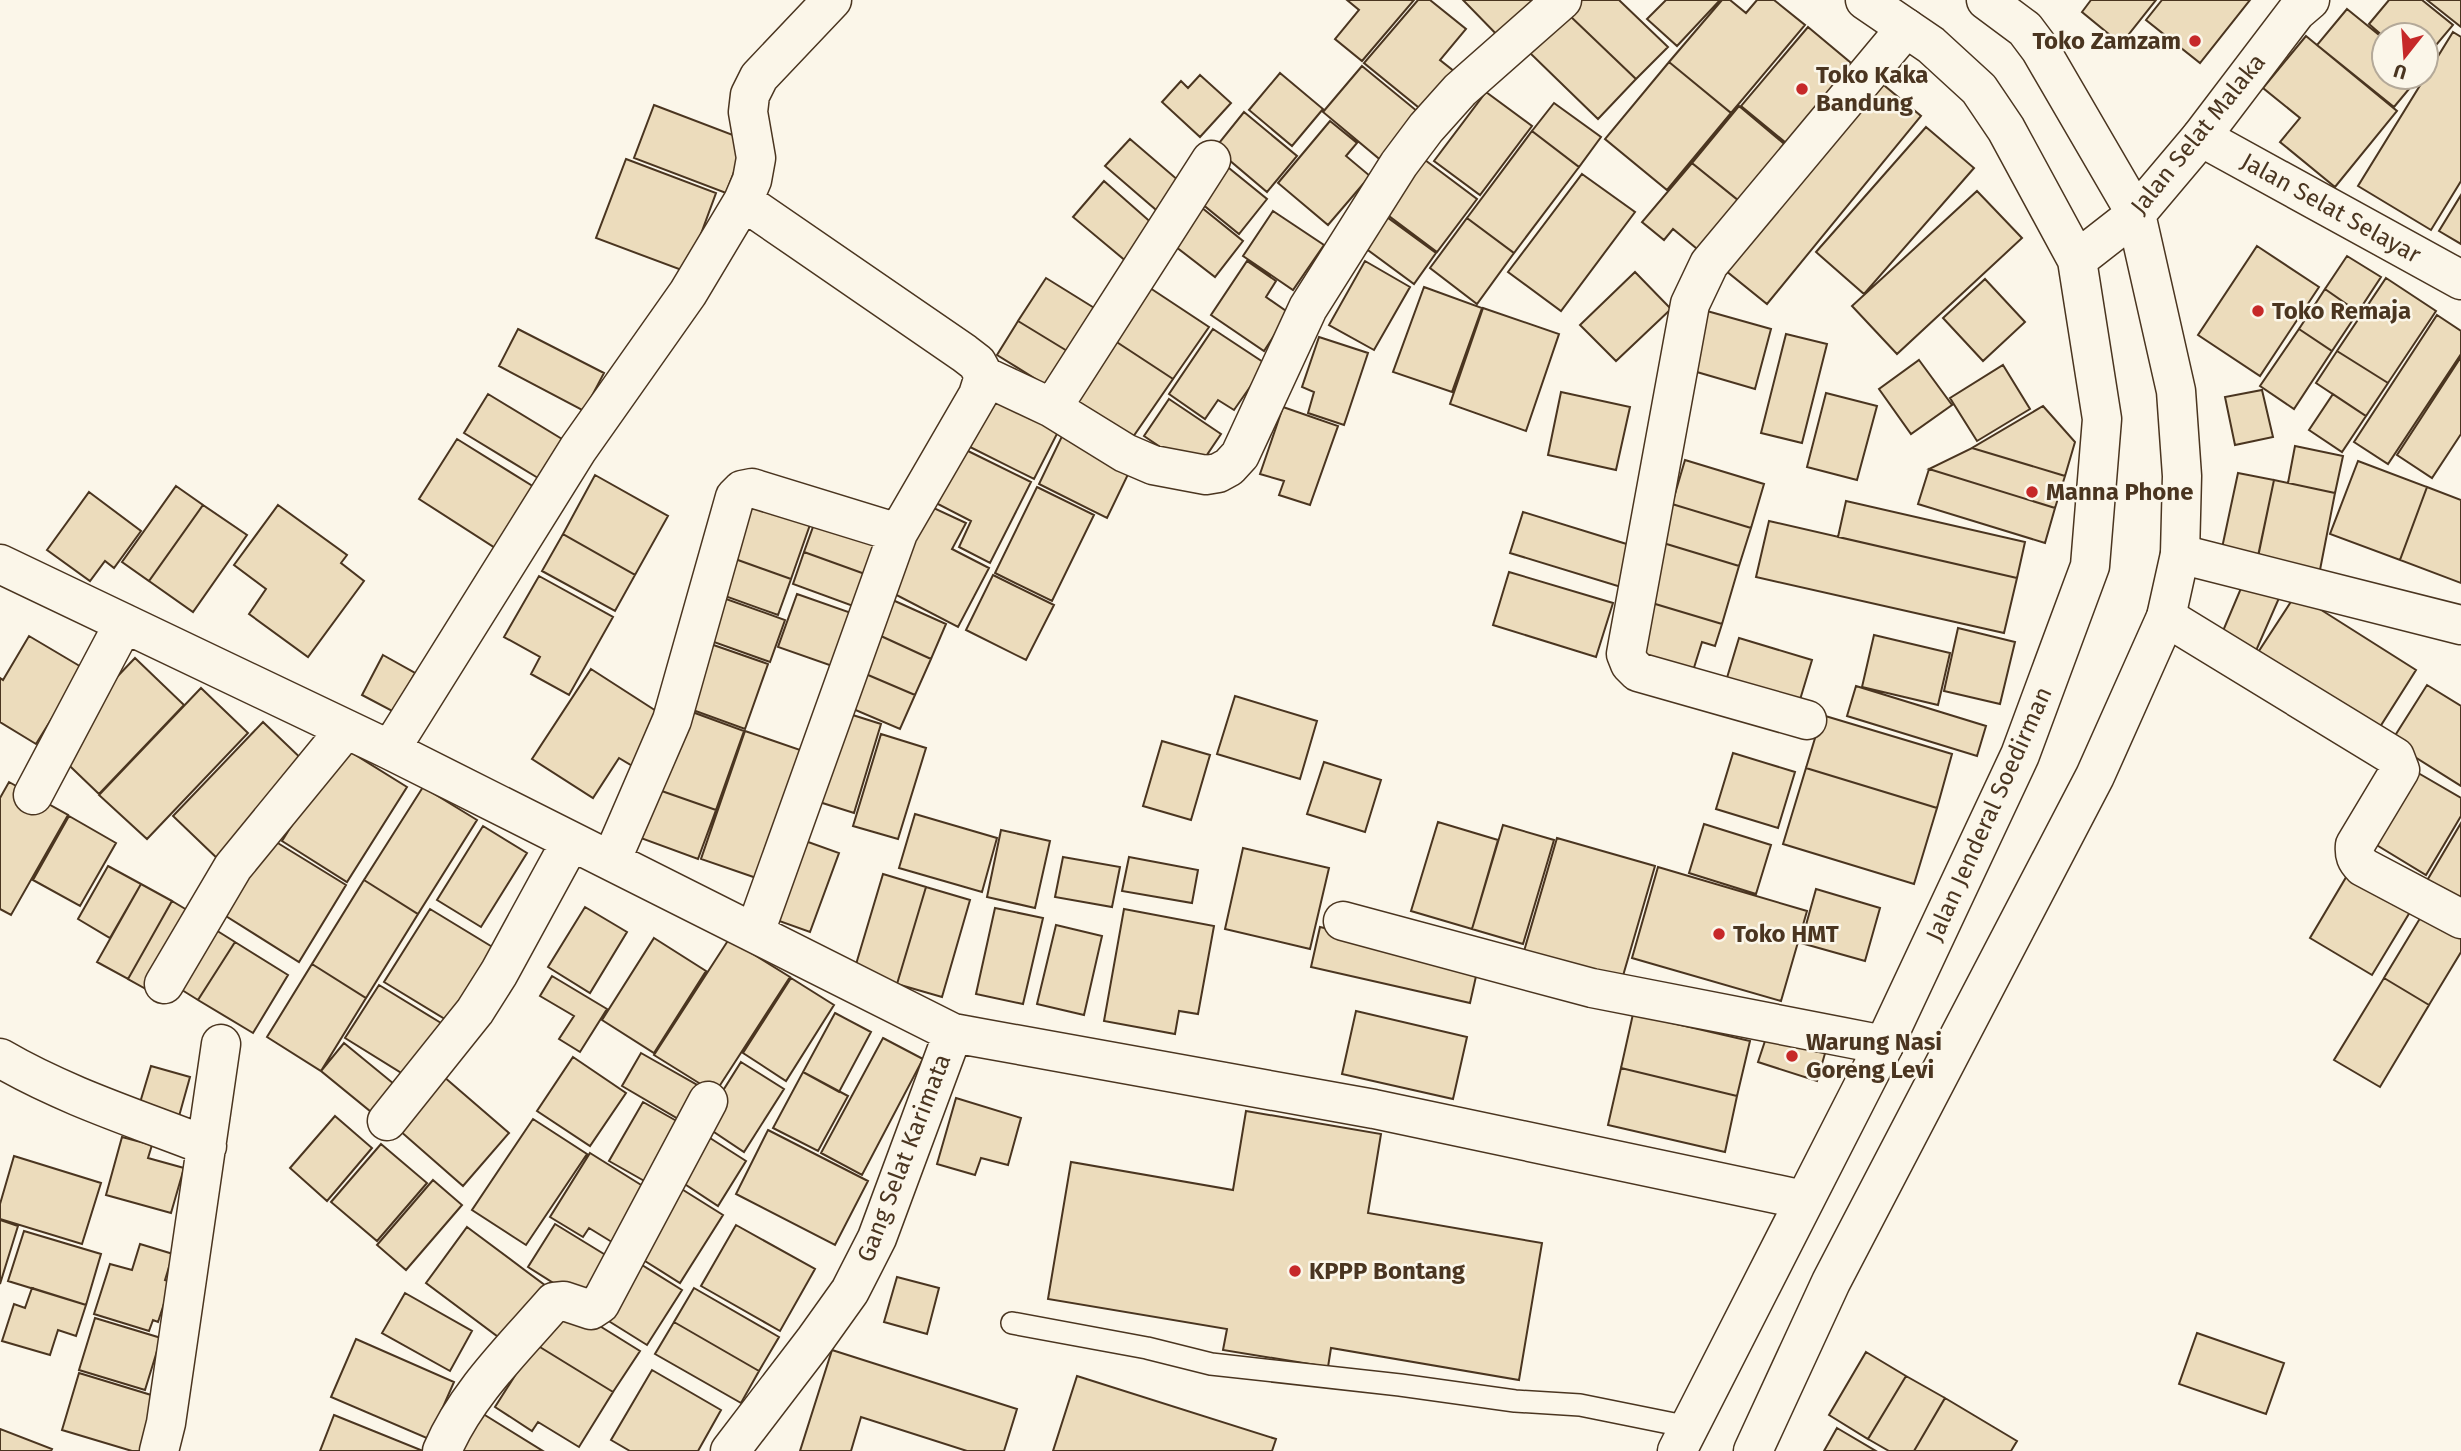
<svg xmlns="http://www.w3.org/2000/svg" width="2461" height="1451" font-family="'Fira Sans',sans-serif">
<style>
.building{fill:#ecdcbc;stroke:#4a3520;stroke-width:2}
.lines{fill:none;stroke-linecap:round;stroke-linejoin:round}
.service-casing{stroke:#4a3520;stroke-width:24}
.minor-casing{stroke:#4a3520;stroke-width:41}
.tertiary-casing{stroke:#4a3520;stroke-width:41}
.service{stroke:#fbf6e9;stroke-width:21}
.minor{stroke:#fbf6e9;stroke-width:38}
.tertiary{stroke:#fbf6e9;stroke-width:38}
.poi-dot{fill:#c62828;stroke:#fbf6e9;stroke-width:2.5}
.labels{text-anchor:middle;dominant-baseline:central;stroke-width:5;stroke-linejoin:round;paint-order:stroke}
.poi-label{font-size:24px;font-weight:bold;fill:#4a3520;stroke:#fbf6e9;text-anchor:start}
.street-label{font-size:24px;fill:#4a3520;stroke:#fbf6e9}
</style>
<rect width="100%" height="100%" fill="#fbf6e9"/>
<!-- building -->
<path class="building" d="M 1347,0 L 1414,0 L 1362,61 L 1335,39 L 1359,10 Z
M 1418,0 L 1430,0 L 1466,29 L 1440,60 L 1455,72 L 1423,111 L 1364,63 Z
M 1463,0 L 1550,0 L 1505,43 Z
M 1581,0 L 1619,0 L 1668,47 L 1636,79 L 1568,14 Z
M 1666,0 L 1720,0 L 1677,46 L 1647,19 Z
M 1722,0 L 1730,0 L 1746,13 L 1757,0 L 1774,0 L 1805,25 L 1731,113 L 1669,62 Z
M 2091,0 L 2156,0 L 2121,44 L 2082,12 Z
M 2162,0 L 2250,0 L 2200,63 L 2146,20 Z
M 2389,0 L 2422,0 L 2453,25 L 2426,57 L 2426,35 L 2384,37 L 2369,24 Z
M 2427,0 L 2461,0 L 2461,27 Z
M 2347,9 L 2384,39 L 2384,77 L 2419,77 L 2394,107 L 2317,45 Z
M 1568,14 L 1636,79 L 1598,119 L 1530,53 Z
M 1808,27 L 1863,73 L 1797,152 L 1741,106 Z
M 2453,32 L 2461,37 L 2461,181 L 2431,230 L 2358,186 Z
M 2306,36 L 2397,111 L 2335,187 L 2280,142 L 2300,118 L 2263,88 Z
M 1669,62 L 1731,113 L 1667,190 L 1605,139 Z
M 1362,66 L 1423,116 L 1383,162 L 1323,112 Z
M 1280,73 L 1323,109 L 1292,146 L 1249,110 Z
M 1200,75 L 1231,103 L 1200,137 L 1162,102 L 1181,81 L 1188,88 Z
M 1874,77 L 1921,116 L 1767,304 L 1720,266 Z
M 1486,92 L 1532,126 L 1480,195 L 1434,161 Z
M 1554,103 L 1601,137 L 1579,167 L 1532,131 Z
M 654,105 L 746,140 L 726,193 L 634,158 Z
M 1739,106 L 1795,153 L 1749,209 L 1692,163 Z
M 1244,112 L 1297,156 L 1267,192 L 1215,148 Z
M 1330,121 L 1357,143 L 1346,156 L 1370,176 L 1328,225 L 1278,183 Z
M 1926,127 L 1974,168 L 1864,294 L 1816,252 Z
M 1532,131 L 1579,167 L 1514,253 L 1467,218 Z
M 1130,139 L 1186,187 L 1162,215 L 1105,166 Z
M 1421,157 L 1477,199 L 1437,252 L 1381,210 Z
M 626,159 L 716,193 L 687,272 L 596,238 Z
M 1692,163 L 1749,209 L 1708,258 L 1673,229 L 1664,240 L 1642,222 Z
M 1224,164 L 1267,199 L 1239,234 L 1196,199 Z
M 1582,174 L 1635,212 L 1561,311 L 1508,272 Z
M 1104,181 L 1163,233 L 1133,267 L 1073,217 Z
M 1977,191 L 2022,238 L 1897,354 L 1852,306 Z
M 2461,195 L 2461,244 L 2439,231 Z
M 1196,203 L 1243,241 L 1215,277 L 1167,240 Z
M 1273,211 L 1324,245 L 1293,290 L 1243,256 Z
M 1384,215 L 1436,253 L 1414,284 L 1361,245 Z
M 1467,218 L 1514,253 L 1477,304 L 1430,268 Z
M 2257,246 L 2319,287 L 2260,376 L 2198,335 Z
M 2347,256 L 2381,277 L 2358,312 L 2325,289 Z
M 1247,261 L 1276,281 L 1266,297 L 1289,313 L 1264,351 L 1211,315 Z
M 1365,261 L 1410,287 L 1374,350 L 1329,325 Z
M 1635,272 L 1671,309 L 1616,361 L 1580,325 Z
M 1046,278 L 1104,314 L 1077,357 L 1018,321 Z
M 2386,278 L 2436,311 L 2388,383 L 2337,351 Z
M 1985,279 L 2025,322 L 1983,361 L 1943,318 Z
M 1141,282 L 1209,327 L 1173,379 L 1106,335 Z
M 1424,287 L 1482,308 L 1452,392 L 1393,372 Z
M 2325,289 L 2358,312 L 2332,351 L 2299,329 Z
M 1483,308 L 1559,334 L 1526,431 L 1450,404 Z
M 1707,311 L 1771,329 L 1755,389 L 1690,370 Z
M 2437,315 L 2461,331 L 2461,354 L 2388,464 L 2354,442 Z
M 1018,321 L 1077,357 L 1055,391 L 997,355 Z
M 518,329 L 604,373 L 584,411 L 499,366 Z
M 1213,329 L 1266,364 L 1234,410 L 1218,400 L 1205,419 L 1169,394 Z
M 2299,329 L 2332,351 L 2294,409 L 2260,386 Z
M 1786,334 L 1827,344 L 1802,443 L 1761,433 Z
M 1106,335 L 1173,379 L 1126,447 L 1060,402 Z
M 1319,337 L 1368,353 L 1344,425 L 1308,413 L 1314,392 L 1302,387 Z
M 2337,351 L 2388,383 L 2366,416 L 2316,383 Z
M 2461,357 L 2461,434 L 2432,478 L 2397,455 Z
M 1919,360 L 1952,405 L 1911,434 L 1879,389 Z
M 2003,365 L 2030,409 L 1977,441 L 1950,398 Z
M 2262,390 L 2273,437 L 2235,445 L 2225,397 Z
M 1561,392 L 1630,407 L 1616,470 L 1548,455 Z
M 994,393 L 1061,426 L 1034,479 L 968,446 Z
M 1826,393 L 1877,406 L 1857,480 L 1807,467 Z
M 488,394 L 562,439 L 538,478 L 464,433 Z
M 2333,394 L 2366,416 L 2342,452 L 2309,430 Z
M 1169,399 L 1221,434 L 1196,471 L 1144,436 Z
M 2043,406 L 2075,442 L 2065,476 L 1972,448 Z
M 1283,407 L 1338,426 L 1310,505 L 1279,495 L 1284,481 L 1260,474 Z
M 1065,430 L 1133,464 L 1107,518 L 1039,484 Z
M 457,439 L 539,490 L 500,551 L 419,499 Z
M 2295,446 L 2343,456 L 2335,493 L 2288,483 Z
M 1972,448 L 2065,476 L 2055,508 L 1929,469 Z
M 964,449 L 1031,482 L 990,563 L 959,547 L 971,521 L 936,503 Z
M 1685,460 L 1764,484 L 1751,528 L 1672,504 Z
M 2358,461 L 2427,487 L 2400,560 L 2330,534 Z
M 1929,469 L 2055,508 L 2045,543 L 1918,504 Z
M 2238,473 L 2274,480 L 2258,556 L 2222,548 Z
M 595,475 L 668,516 L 635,575 L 563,534 Z
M 2274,480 L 2335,493 L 2319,575 L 2257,562 Z
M 176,486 L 203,505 L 149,581 L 122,562 Z
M 1037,487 L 1094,515 L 1052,601 L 995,573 Z
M 2427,487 L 2461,500 L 2461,583 L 2400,560 Z
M 89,492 L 141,531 L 114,568 L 105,561 L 90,581 L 47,550 Z
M 745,496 L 812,519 L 791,579 L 724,555 Z
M 1846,501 L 2025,542 L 2017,578 L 1838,537 Z
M 925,504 L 966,523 L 952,549 L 989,568 L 958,627 L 883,588 Z
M 1672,504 L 1751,528 L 1739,566 L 1660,542 Z
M 203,505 L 247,535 L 193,612 L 149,581 Z
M 278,505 L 347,555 L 341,563 L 364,581 L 308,657 L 249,614 L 266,589 L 234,565 Z
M 1523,512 L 1633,546 L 1621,587 L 1510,553 Z
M 818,513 L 890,538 L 876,578 L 804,552 Z
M 1769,521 L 2017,578 L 2004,633 L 1756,577 Z
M 563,534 L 635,575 L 615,611 L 542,571 Z
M 1660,542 L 1739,566 L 1722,624 L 1642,600 Z
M 804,552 L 876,578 L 864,610 L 793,584 Z
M 724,555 L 791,579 L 778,615 L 711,591 Z
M 1509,572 L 1613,603 L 1596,657 L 1493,625 Z
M 2247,574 L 2283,589 L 2255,653 L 2220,638 Z
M 993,575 L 1054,605 L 1026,660 L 966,630 Z
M 539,576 L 613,617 L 569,695 L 531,674 L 540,657 L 504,637 Z
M 712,594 L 785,620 L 770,662 L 697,636 Z
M 797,594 L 857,615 L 838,668 L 778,647 Z
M 2296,594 L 2416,670 L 2378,730 L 2257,654 Z
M 886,597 L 946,624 L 931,659 L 870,631 Z
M 1642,600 L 1722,624 L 1715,646 L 1702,642 L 1692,674 L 1640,658 Z
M 1958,628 L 2015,642 L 2000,704 L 1944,691 Z
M 870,631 L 931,659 L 915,695 L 854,669 Z
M 1874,635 L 1950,653 L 1938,705 L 1862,687 Z
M 29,636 L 83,668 L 36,744 L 0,722 L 0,678 L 3,680 Z
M 1739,638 L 1812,660 L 1799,703 L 1726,681 Z
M 702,641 L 768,664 L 745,729 L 679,705 Z
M 383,655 L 415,673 L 394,712 L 362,695 Z
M 135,658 L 184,705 L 99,794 L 50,747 Z
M 591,669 L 667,718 L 634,767 L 619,758 L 593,798 L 532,759 Z
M 854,669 L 915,695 L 900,729 L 839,703 Z
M 2427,685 L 2461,706 L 2461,786 L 2391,742 Z
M 1856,686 L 1986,726 L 1977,756 L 1847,716 Z
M 201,688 L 248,733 L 147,839 L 99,795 Z
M 1235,696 L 1317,721 L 1300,779 L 1217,754 Z
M 684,709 L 744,731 L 716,810 L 656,789 Z
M 840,711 L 881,724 L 854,813 L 813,800 Z
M 1822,715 L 1952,754 L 1937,808 L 1806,768 Z
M 263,722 L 310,767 L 220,861 L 173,816 Z
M 745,731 L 809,753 L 765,881 L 701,859 Z
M 881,734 L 926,748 L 898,839 L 853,826 Z
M 1162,741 L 1210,755 L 1191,820 L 1143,806 Z
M 341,746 L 407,787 L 347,882 L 282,841 Z
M 1733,753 L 1795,772 L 1778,828 L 1716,809 Z
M 1324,762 L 1381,780 L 1365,832 L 1307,814 Z
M 1806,768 L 1937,808 L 1914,884 L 1783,844 Z
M 2413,770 L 2461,798 L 2461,816 L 2426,875 L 2370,841 Z
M 9,782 L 68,815 L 11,915 L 0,909 L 0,798 Z
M 423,787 L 477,820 L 418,914 L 364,880 Z
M 656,789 L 716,810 L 698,859 L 638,837 Z
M 915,814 L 997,838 L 982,892 L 899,868 Z
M 69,816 L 116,843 L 80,906 L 33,880 Z
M 1438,822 L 1498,840 L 1472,929 L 1411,911 Z
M 2461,823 L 2461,906 L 2425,884 Z
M 1704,824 L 1771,845 L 1756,894 L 1689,873 Z
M 1503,825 L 1554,840 L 1523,944 L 1472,929 Z
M 483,826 L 527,853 L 481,927 L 437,900 Z
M 1001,830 L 1050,841 L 1035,908 L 987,897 Z
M 268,837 L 346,885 L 299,962 L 221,913 Z
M 797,838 L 839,853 L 810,932 L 768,917 Z
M 1557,838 L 1655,866 L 1620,986 L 1522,958 Z
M 1243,848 L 1329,868 L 1310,949 L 1225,929 Z
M 1063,857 L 1120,867 L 1112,907 L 1055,897 Z
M 1129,857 L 1198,870 L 1192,903 L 1122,891 Z
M 108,866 L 141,884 L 110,938 L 78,919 Z
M 1658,867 L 1807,911 L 1781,1001 L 1632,958 Z
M 883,874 L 926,887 L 897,984 L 854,971 Z
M 2348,874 L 2410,912 L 2372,975 L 2310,938 Z
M 364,880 L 418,914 L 366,998 L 312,964 Z
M 141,884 L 172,901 L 128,979 L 97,962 Z
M 926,887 L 970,900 L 942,997 L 897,984 Z
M 1816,889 L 1880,908 L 1865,961 L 1801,943 Z
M 172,901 L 197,916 L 153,993 L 128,979 Z
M 585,907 L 627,932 L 590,993 L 548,967 Z
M 995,908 L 1043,918 L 1023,1004 L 976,994 Z
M 430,909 L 499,951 L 453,1024 L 384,982 Z
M 1124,909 L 1214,926 L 1198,1014 L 1179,1011 L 1175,1034 L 1104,1021 Z
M 2422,915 L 2461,938 L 2461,952 L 2429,1005 L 2384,978 Z
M 1056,925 L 1102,936 L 1084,1015 L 1037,1004 Z
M 211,927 L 235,942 L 198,1000 L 174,985 Z
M 1320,927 L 1479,963 L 1470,1003 L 1311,967 Z
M 654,938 L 706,971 L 654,1053 L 602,1020 Z
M 729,939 L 790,977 L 715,1093 L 654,1055 Z
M 235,942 L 288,975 L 253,1033 L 198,1000 Z
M 312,964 L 366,998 L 321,1071 L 267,1037 Z
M 552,976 L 607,1009 L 580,1052 L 559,1039 L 574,1016 L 540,996 Z
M 791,978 L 834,1005 L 786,1081 L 743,1053 Z
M 2384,978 L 2429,1005 L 2380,1087 L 2334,1060 Z
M 379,985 L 441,1023 L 408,1077 L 345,1038 Z
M 1356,1011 L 1467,1037 L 1453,1099 L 1342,1074 Z
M 835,1013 L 871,1032 L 839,1092 L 803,1072 Z
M 1633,1014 L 1750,1041 L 1737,1096 L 1621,1068 Z
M 1768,1032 L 1826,1050 L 1817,1081 L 1758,1062 Z
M 883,1038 L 923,1059 L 862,1175 L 821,1153 Z
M 344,1043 L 405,1093 L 381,1120 L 321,1071 Z
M 641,1053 L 706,1090 L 687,1124 L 622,1086 Z
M 573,1057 L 626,1093 L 590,1146 L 537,1111 Z
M 741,1062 L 784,1089 L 744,1152 L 702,1124 Z
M 151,1066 L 190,1077 L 176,1127 L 136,1116 Z
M 1621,1068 L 1737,1096 L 1725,1152 L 1608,1125 Z
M 436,1070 L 509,1133 L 463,1186 L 391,1123 Z
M 803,1072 L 848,1096 L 818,1151 L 773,1128 Z
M 956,1098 L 1021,1118 L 1008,1165 L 981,1158 L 975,1175 L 937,1164 Z
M 643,1102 L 689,1128 L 655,1187 L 609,1161 Z
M 1246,1111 L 1381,1134 L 1368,1213 L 1542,1243 L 1519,1380 L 1331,1348 L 1328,1367 L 1223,1350 L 1227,1329 L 1048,1299 L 1071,1162 L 1233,1190 Z
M 335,1116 L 372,1148 L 327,1201 L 290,1168 Z
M 533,1119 L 587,1154 L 526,1245 L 472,1210 Z
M 768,1130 L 868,1181 L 835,1245 L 736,1194 Z
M 699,1131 L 746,1161 L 718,1206 L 671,1175 Z
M 122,1137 L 152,1145 L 148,1158 L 184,1168 L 171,1213 L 106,1195 Z
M 381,1144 L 427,1183 L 377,1241 L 331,1202 Z
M 590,1153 L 654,1193 L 620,1247 L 589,1228 L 583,1237 L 550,1217 Z
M 14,1156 L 101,1183 L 82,1244 L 0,1219 L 0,1204 Z
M 433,1180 L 462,1205 L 406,1270 L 377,1245 Z
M 680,1188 L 723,1215 L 680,1283 L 637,1256 Z
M 0,1220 L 18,1226 L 0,1284 Z
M 555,1224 L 617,1262 L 590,1306 L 528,1267 Z
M 736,1225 L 815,1269 L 780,1331 L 701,1286 Z
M 467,1227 L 546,1286 L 505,1342 L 426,1283 Z
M 24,1231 L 101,1254 L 86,1305 L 8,1281 Z
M 140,1244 L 173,1254 L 165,1280 L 171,1282 L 158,1322 L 153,1320 L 149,1331 L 94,1314 L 110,1264 L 132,1270 Z
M 634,1260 L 682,1290 L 647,1345 L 599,1315 Z
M 897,1277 L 939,1288 L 927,1334 L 884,1322 Z
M 32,1288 L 86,1305 L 76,1336 L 58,1330 L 50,1355 L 2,1341 L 14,1304 L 25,1308 Z
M 694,1288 L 779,1337 L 759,1371 L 674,1322 Z
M 405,1293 L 472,1331 L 450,1371 L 382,1333 Z
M 561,1302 L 640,1351 L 613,1392 L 535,1344 Z
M 95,1318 L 161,1338 L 145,1390 L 79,1370 Z
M 674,1322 L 759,1371 L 741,1403 L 655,1354 Z
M 2197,1333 L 2284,1363 L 2266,1414 L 2179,1384 Z
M 356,1339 L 454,1382 L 429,1439 L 331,1397 Z
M 535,1344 L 613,1392 L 579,1447 L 538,1422 L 532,1431 L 495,1407 Z
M 832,1350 L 1017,1409 L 1004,1451 L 967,1451 L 861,1417 L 851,1451 L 800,1451 Z
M 1866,1352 L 1906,1376 L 1868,1439 L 1829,1415 Z
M 652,1370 L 721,1410 L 698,1451 L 630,1451 L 611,1440 Z
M 79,1373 L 161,1398 L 144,1451 L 132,1451 L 62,1430 Z
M 1077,1376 L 1276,1439 L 1272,1451 L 1053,1451 Z
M 1906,1376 L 1945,1398 L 1914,1451 L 1889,1451 L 1868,1439 Z
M 1945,1398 L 2017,1441 L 2011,1451 L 1914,1451 Z
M 480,1412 L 543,1451 L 457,1451 Z
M 334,1415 L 423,1451 L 320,1451 Z
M 1837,1428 L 1876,1451 L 1824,1451 Z
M 0,1429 L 52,1449 L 51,1451 L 0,1451 Z"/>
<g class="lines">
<!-- service casing -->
<g class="service-casing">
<path id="service" d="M 1012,1323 L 1147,1348 L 1211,1364 L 1400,1385 L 1515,1401 L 1580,1405 L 1689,1427"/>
</g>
<!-- minor casing -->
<g class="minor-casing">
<path id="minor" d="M 2201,137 L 2461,280
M 984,376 L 1052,408 L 1125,453 L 1153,465 L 1206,475 L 1218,473 L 1229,467 L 1240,455 L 1308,308 L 1399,164 L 1426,128 L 1460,90 L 1562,0
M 1052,408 L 1211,160
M 2180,554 L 2461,625
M 0,564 L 390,750 L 953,1033 L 1374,1109 L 1804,1200
M 2166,617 L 2395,757 L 2400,770 L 2355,845 C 2354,855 2356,860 2363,867 L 2461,919
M 1807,720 L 1638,672 L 1630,664 L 1626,654 L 1690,304 L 1709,264 L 1906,28
M 390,750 L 578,449 L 688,293 L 743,201 L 752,180 L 756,158 L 748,112 L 750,95 L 759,77 L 832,0
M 33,795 L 124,623
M 611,861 L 672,720 L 735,497 L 742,490 L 752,488 L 898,533 L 978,395 L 984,376 L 977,363 L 964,353 L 743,201
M 1343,921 L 1592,988 L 1884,1045
M 755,932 L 898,533
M 164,984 L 233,867 L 346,729
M 0,1058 C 65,1096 138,1119 207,1146
M 387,1121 L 475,1011 L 499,973 L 571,841
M 159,1451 L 166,1423 L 221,1044
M 442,1451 C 466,1394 514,1348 554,1302 L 564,1301 L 591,1310 L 600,1304 L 708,1101
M 730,1451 L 815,1340 L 850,1291 L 877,1238 L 953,1033"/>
</g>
<!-- tertiary casing -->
<g class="tertiary-casing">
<path id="tertiary" d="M 2077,260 L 2136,214 L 2201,137 L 2296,12 L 2310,0
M 1677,1451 L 1884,1045 L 2020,755 L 2090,566 L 2102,419 L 2077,260 L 2006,129 L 1979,89 L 1931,45 L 1865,0
M 1753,1451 L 1831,1282 L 2095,776 L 2166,617 L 2180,554 L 2182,476 L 2176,391 L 2136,214 L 2040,49 L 2025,29 L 1986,0"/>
</g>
<!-- service -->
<use href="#service" class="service"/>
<!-- minor -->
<use href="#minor" class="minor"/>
<!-- tertiary -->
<use href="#tertiary" class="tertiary"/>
</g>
<!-- markers -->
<g class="poi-dot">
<circle cx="2195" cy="41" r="7"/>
<circle cx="1802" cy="89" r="7"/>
<circle cx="2258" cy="311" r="7"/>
<circle cx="2032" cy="492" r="7"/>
<circle cx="1719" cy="934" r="7"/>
<circle cx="1792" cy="1056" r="7"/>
<circle cx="1295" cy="1271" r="7"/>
</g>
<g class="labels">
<!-- poi labels -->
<g class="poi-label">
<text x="2181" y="41" text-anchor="end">Toko Zamzam</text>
<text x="1816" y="75">Toko Kaka<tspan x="1816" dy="28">Bandung</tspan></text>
<text x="2272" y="311">Toko Remaja</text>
<text x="2046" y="492">Manna Phone</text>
<text x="1733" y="934">Toko HMT</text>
<text x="1806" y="1042">Warung Nasi<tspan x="1806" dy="28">Goreng Levi</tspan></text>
<text x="1309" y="1271">KPPP Bontang</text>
</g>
<!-- street labels -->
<g class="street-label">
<text transform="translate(2198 134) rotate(-51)">Jalan Selat Malaka</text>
<text transform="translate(2331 208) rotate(29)">Jalan Selat Selayar</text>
<text transform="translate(1989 814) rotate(-66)">Jalan Jenderal Soedirman</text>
<text transform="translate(904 1158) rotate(-69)">Gang Selat Karimata</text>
</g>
</g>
<!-- north arrow -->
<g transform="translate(2405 56) rotate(197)"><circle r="33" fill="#fbf6e9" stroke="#b4a999" stroke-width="2"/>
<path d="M0-5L12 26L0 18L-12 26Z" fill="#c62828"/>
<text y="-10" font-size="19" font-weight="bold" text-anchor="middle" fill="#4a3520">U</text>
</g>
</svg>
